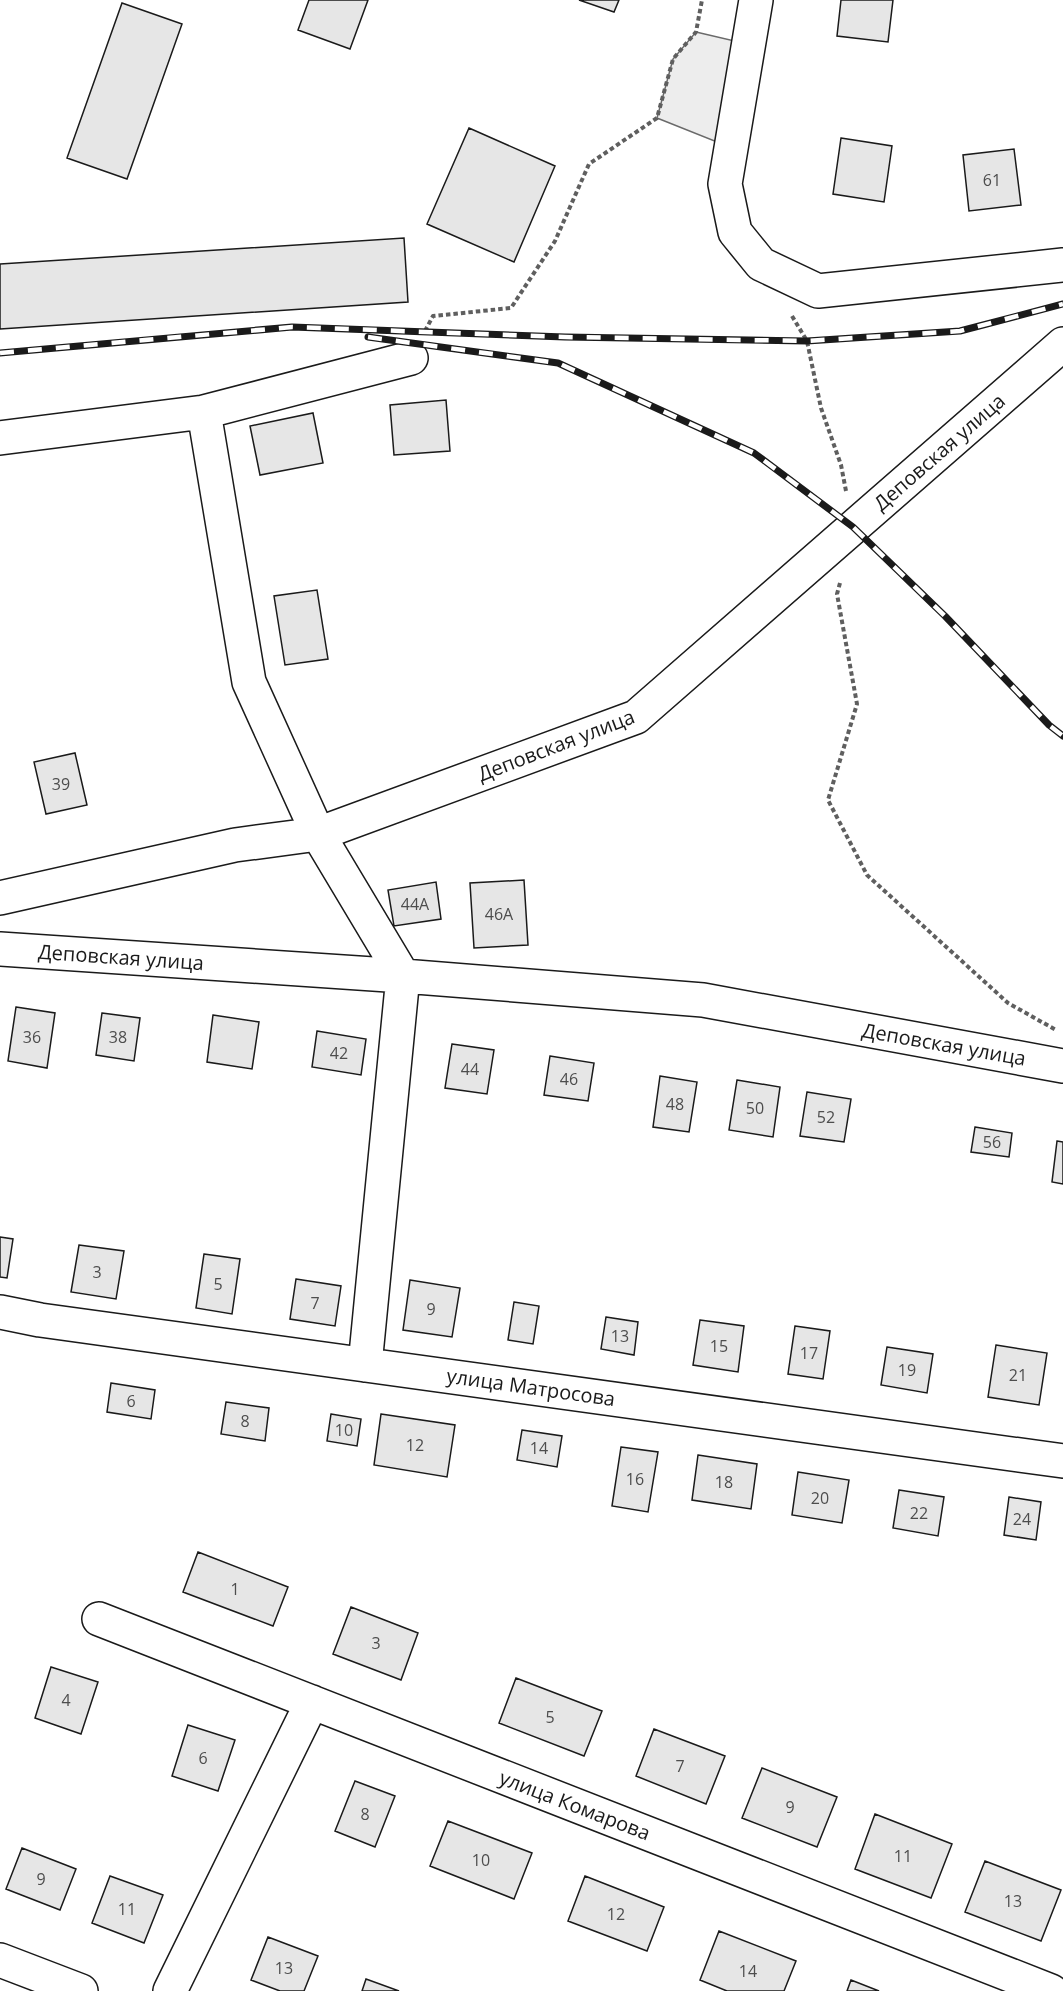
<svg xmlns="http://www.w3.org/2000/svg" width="1063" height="1991" font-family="'Open Sans',sans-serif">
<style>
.parking{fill:#ededed;stroke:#6a6a6a;stroke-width:1.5}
.building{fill:#e6e6e6;stroke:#1a1a1a;stroke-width:1.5}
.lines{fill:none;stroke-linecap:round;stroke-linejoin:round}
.minor-casing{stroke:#1a1a1a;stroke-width:36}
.path{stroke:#5f5f5f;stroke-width:4;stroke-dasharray:4.5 3;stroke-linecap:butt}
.minor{stroke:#fff;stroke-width:33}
.rail-casing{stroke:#1a1a1a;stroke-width:7}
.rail{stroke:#fff;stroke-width:4.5;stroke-dasharray:14;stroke-linecap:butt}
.labels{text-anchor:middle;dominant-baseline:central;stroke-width:4.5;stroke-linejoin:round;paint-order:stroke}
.number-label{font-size:16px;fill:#4d4d4d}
.street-label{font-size:20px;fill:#1a1a1a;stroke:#fff}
</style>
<rect width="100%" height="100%" fill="#fff"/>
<!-- parking -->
<path class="parking" d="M 696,32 L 739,42 L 722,144 L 657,118 L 673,59 Z"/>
<!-- building -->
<path class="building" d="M 309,0 L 368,0 L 350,49 L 298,30 Z
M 579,0 L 619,0 L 614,12 Z
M 841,0 L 893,0 L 888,42 L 837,36 Z
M 122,3 L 182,24 L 127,179 L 67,158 Z
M 469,128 L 555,166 L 514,262 L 427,224 Z
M 841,138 L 892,146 L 884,202 L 833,194 Z
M 1014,149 L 1021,205 L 969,211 L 963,155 Z
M 404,238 L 408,302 L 0,329 L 0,264 Z
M 446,400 L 450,451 L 394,455 L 390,405 Z
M 313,413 L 323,463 L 260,475 L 250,426 Z
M 317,590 L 328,659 L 285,665 L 274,596 Z
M 75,753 L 87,805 L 46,814 L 34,762 Z
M 524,880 L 528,945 L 474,948 L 470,883 Z
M 436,882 L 441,919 L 394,926 L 388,890 Z
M 16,1007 L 55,1013 L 47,1068 L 8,1061 Z
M 102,1013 L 140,1018 L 134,1061 L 96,1055 Z
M 213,1015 L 259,1022 L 252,1069 L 207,1062 Z
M 317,1031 L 366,1039 L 361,1075 L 312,1067 Z
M 452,1044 L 494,1050 L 487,1094 L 445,1088 Z
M 550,1056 L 594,1063 L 588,1101 L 544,1095 Z
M 660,1076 L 697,1082 L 689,1132 L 653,1127 Z
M 737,1080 L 780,1087 L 773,1137 L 729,1130 Z
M 807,1092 L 851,1099 L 844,1142 L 800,1136 Z
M 975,1127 L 1012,1133 L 1009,1157 L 971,1152 Z
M 1057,1141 L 1063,1142 L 1063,1184 L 1052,1182 Z
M 0,1237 L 13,1239 L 7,1278 L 0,1277 Z
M 79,1245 L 124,1251 L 116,1299 L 71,1292 Z
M 204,1254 L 240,1259 L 232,1314 L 196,1308 Z
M 296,1279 L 341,1286 L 335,1326 L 290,1319 Z
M 410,1280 L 460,1288 L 452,1337 L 403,1330 Z
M 514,1302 L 539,1306 L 533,1344 L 508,1340 Z
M 606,1317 L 638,1322 L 634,1355 L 601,1349 Z
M 700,1320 L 744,1326 L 738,1372 L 693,1365 Z
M 795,1326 L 830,1331 L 823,1379 L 788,1374 Z
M 996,1345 L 1047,1353 L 1039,1405 L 988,1397 Z
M 887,1347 L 933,1354 L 927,1393 L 881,1385 Z
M 111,1383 L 155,1390 L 151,1419 L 107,1412 Z
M 226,1402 L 269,1408 L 265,1441 L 221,1434 Z
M 331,1414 L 361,1419 L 357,1446 L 327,1441 Z
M 381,1414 L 455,1425 L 447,1477 L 374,1465 Z
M 522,1430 L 562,1436 L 557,1467 L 517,1460 Z
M 621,1447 L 658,1452 L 648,1512 L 612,1506 Z
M 698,1455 L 757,1464 L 751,1509 L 692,1500 Z
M 798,1472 L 849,1480 L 842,1523 L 792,1515 Z
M 899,1490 L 944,1497 L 938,1536 L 893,1528 Z
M 1009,1497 L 1041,1502 L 1036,1540 L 1004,1535 Z
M 198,1552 L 288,1587 L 273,1626 L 183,1592 Z
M 351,1607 L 418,1633 L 401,1680 L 333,1654 Z
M 51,1667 L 98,1682 L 81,1734 L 35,1718 Z
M 516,1678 L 602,1711 L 584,1756 L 499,1723 Z
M 188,1725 L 235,1740 L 218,1791 L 172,1776 Z
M 654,1729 L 725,1756 L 706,1804 L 636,1776 Z
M 762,1768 L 837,1797 L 817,1847 L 742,1818 Z
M 355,1781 L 395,1796 L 375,1847 L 335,1831 Z
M 875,1814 L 952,1844 L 931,1898 L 855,1869 Z
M 448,1821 L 532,1853 L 514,1899 L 430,1866 Z
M 22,1848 L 76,1869 L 60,1910 L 6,1889 Z
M 985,1861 L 1061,1890 L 1041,1941 L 965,1912 Z
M 110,1876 L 163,1895 L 144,1943 L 92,1923 Z
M 585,1876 L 664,1907 L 647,1951 L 568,1921 Z
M 719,1931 L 796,1961 L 784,1991 L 727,1991 L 700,1980 Z
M 268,1937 L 318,1956 L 304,1991 L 280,1991 L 251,1980 Z
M 366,1979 L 399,1991 L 362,1991 Z
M 851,1980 L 879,1991 L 847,1991 Z"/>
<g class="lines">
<!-- minor casing -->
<g class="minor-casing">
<path id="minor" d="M 756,0 L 725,184 L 735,232 L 761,264 L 818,291 L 1063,265
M 0,438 L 204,412
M 0,898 L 235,845 L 318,834 L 636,717 L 1063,344
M 0,949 L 403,976 L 703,1000 L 1063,1066
M 0,1312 L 40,1320 L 1063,1461
M 365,1365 L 403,976 L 318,834 L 249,682 L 204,412 L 411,358
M 99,1619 L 1051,1991
M 0,1960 L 81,1991
M 170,1991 L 312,1702"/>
</g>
<!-- path -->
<path class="path" d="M 792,316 L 807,341 L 821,408 L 841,465 L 846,491
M 425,331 L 433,316 L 511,308 L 555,241 L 589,164 L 657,118 L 673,59 L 696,32 L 702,0
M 840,583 L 837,594 L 857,704 L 828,800 L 867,875 L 1008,1003 L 1056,1030"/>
<!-- minor -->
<use href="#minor" class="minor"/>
<!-- rail casing -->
<g class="rail-casing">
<path id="rail" d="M 368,337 L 558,363 L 754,453 L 853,527 L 945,616 L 1049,725 L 1063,736
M 0,353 L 292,327 L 565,337 L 807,341 L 960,331 L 1063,304"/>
</g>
<!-- rail -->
<use href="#rail" class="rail"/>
</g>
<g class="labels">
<!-- number labels -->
<g class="number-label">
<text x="992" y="180">61</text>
<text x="61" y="784">39</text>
<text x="415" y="904">44А</text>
<text x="499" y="914">46А</text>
<text x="32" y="1037">36</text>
<text x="118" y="1037">38</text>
<text x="339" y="1053">42</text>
<text x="470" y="1069">44</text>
<text x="569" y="1079">46</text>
<text x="675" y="1104">48</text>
<text x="755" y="1108">50</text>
<text x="826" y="1117">52</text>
<text x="992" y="1142">56</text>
<text x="97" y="1272">3</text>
<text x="218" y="1284">5</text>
<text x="315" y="1303">7</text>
<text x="431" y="1309">9</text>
<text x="620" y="1336">13</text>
<text x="719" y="1346">15</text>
<text x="809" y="1353">17</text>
<text x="907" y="1370">19</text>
<text x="1018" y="1375">21</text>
<text x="131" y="1401">6</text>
<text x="245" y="1421">8</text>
<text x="344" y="1430">10</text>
<text x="415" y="1445">12</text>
<text x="539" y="1448">14</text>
<text x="635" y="1479">16</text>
<text x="724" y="1482">18</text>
<text x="820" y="1498">20</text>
<text x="919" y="1513">22</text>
<text x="1022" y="1519">24</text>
<text x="235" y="1589">1</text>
<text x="376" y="1643">3</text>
<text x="66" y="1700">4</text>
<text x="550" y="1717">5</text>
<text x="203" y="1758">6</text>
<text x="680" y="1766">7</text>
<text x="790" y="1807">9</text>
<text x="365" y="1814">8</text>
<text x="903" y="1856">11</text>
<text x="481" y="1860">10</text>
<text x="41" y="1879">9</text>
<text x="1013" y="1901">13</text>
<text x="127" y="1909">11</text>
<text x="616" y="1914">12</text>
<text x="284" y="1968">13</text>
<text x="748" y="1971">14</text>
</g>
<!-- street labels -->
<g class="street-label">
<text transform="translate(939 452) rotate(-41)">Деповская улица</text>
<text transform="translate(556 745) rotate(-21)">Деповская улица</text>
<text transform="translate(121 957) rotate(4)">Деповская улица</text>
<text transform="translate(944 1044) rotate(10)">Деповская улица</text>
<text transform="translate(531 1387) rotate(8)">улица Матросова</text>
<text transform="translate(575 1805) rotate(21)">улица Комарова</text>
</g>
</g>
</svg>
